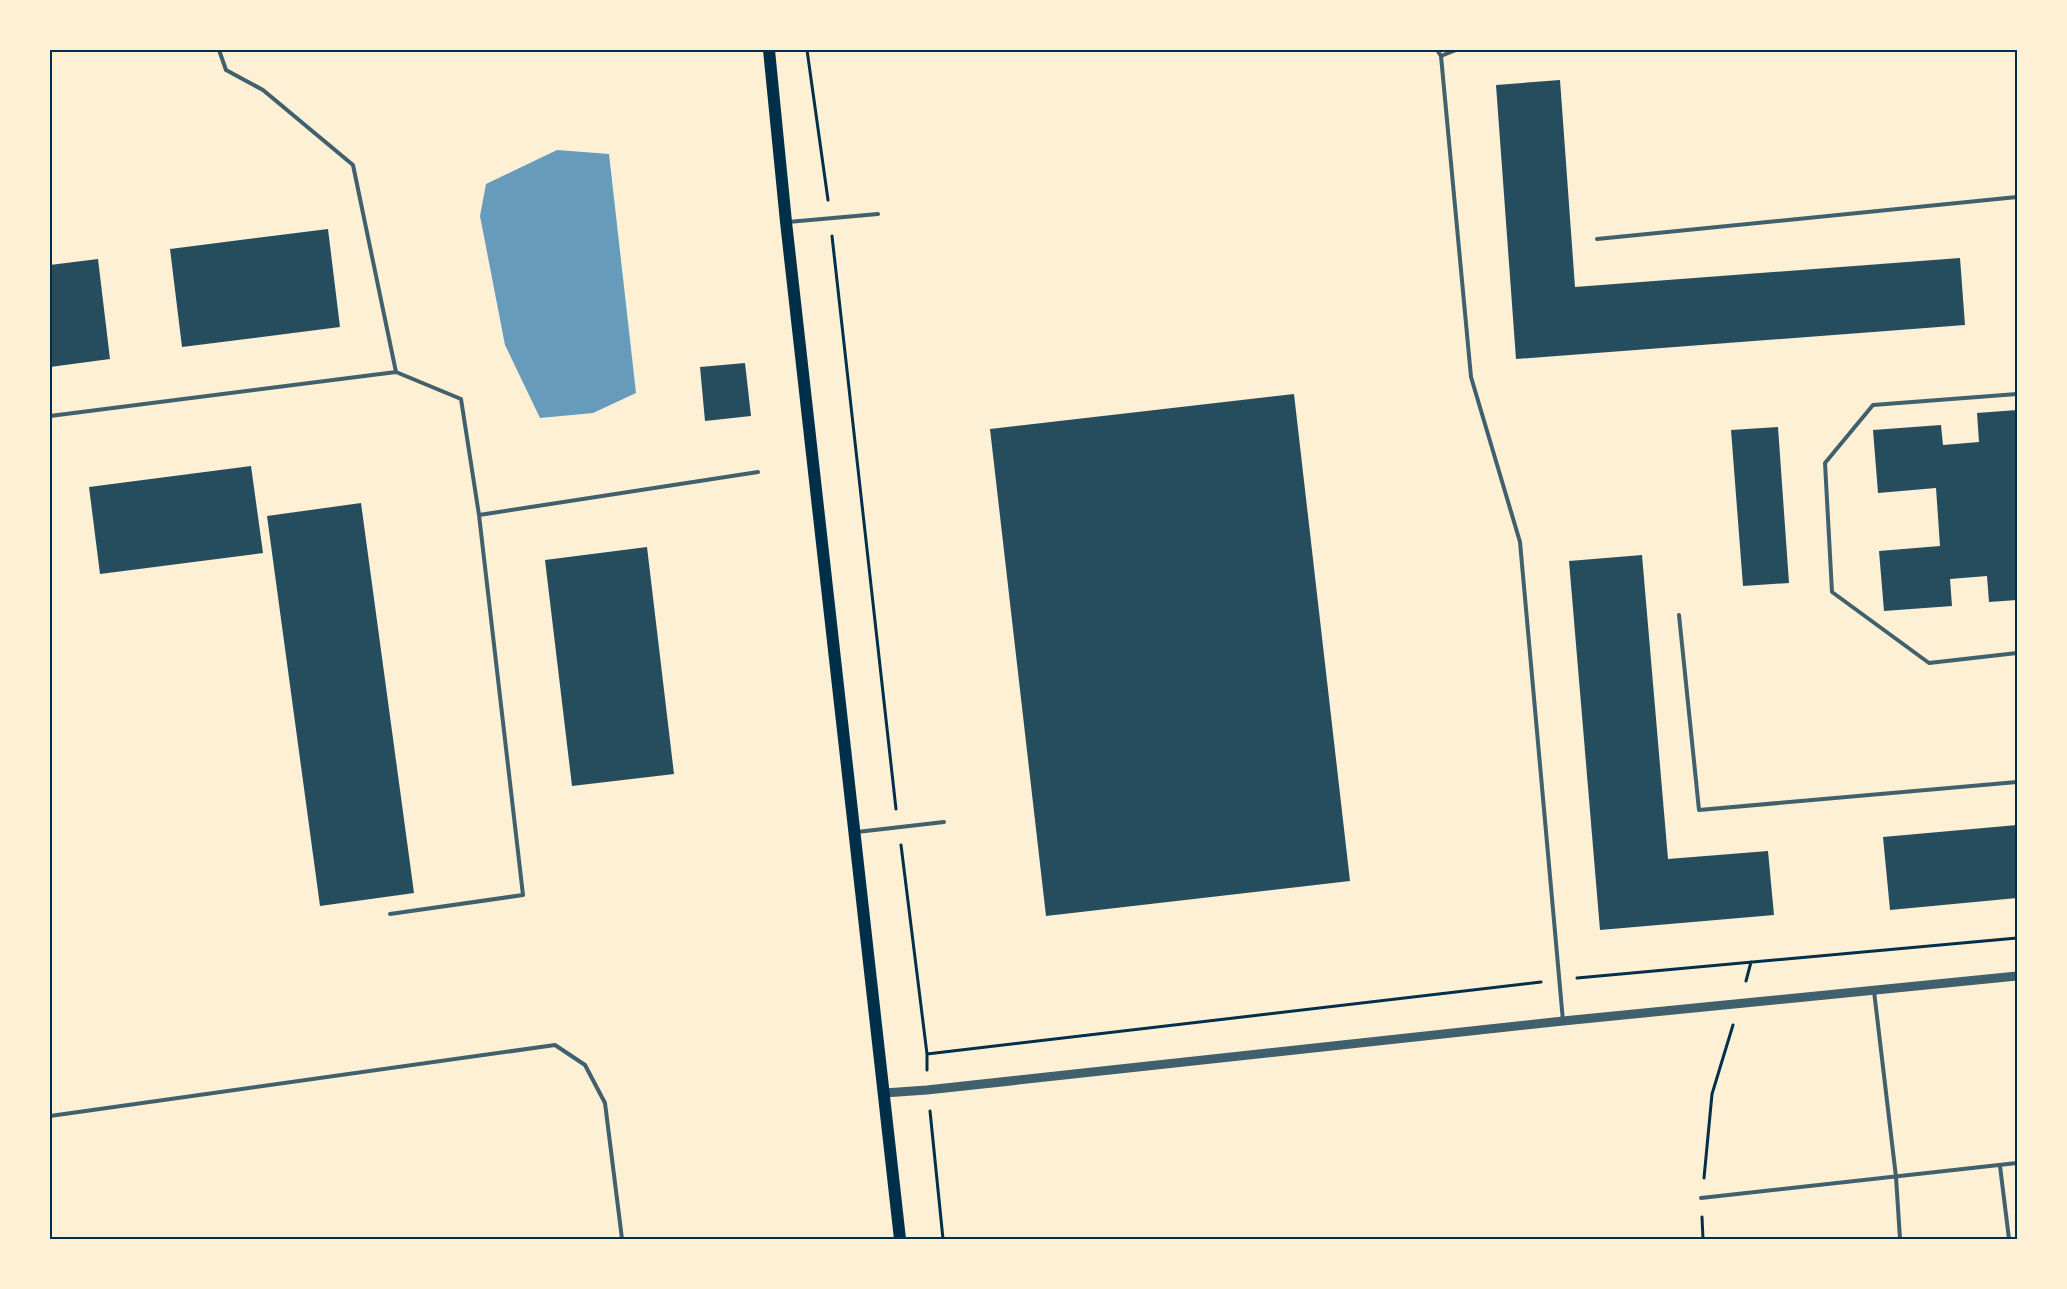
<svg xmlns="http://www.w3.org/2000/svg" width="2067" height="1289" font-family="'DM Sans',sans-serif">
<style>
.water{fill:#669bbc}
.building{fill:#264d5e}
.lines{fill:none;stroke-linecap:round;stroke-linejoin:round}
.path{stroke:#003049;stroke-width:3}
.service{stroke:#3f606c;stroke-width:4}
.tertiary{stroke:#3f606c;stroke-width:9}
.primary{stroke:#003049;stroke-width:12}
.neatline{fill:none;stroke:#003049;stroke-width:2}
</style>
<rect width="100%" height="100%" fill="#fdf0d5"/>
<!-- water -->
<path class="water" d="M 557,150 L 609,154 L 636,393 L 593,413 L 540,418 L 505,345 L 480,216 L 486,184 Z"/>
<!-- building -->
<path class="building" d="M 1560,80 L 1575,287 L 1960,258 L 1965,325 L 1516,359 L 1496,85 Z
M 328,229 L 340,327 L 182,347 L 170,249 Z
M 98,259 L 110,359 L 50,367 L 50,265 Z
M 745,363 L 751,416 L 705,421 L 700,367 Z
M 1294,394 L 1350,881 L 1046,916 L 990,429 Z
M 2017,410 L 2017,600 L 1989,602 L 1987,576 L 1950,579 L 1952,606 L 1884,611 L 1879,551 L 1940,546 L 1936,488 L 1878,493 L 1873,430 L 1941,425 L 1943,445 L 1979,442 L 1977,413 Z
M 1778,427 L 1789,583 L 1743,586 L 1731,430 Z
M 251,466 L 263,553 L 100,574 L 89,487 Z
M 361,503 L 414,893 L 320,906 L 267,516 Z
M 647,547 L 674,774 L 572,786 L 545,560 Z
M 1642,555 L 1668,859 L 1768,851 L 1774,915 L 1600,930 L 1569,561 Z
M 2017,825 L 2017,898 L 1890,910 L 1883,837 Z"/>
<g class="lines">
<!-- path -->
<path class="path" d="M 807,50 L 828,200
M 832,236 L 896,809
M 901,845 L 927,1054 L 927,1070
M 1577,978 L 2017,938
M 1746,981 L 1751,962
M 927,1054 L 1541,982
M 930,1111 L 943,1239
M 1704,1178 L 1712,1094 L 1733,1025
M 1702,1217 L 1703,1239"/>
<!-- service -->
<path class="service" d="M 219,50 L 226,70 L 263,90 L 353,165 L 396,372
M 1437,50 L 1441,56
M 1456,50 L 1441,56 L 1471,377 L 1520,542 L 1563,1021
M 788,222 L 878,214
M 1597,239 L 2017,197
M 2017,394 L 1873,405 L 1825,463 L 1832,592 L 1929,663 L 2017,653
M 50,416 L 396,372 L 461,399 L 479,515
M 1679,615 L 1699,810 L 2017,782
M 857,832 L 944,822
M 390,914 L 523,895 L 479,515 L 758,472
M 1874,991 L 1896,1177 L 1900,1239
M 50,1116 L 555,1045 L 585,1065 L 605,1103 L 622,1239
M 2000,1166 L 2009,1239
M 1701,1198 L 2017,1163"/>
<!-- tertiary -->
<path class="tertiary" d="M 884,1093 L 927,1090 L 1563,1021 L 2017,976"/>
<!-- primary -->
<path class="primary" d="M 769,50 L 786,222 L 900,1239"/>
</g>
<!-- border -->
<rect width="2067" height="1289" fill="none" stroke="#fdf0d5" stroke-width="102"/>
<rect x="51" y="51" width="1965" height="1187" class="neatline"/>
</svg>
